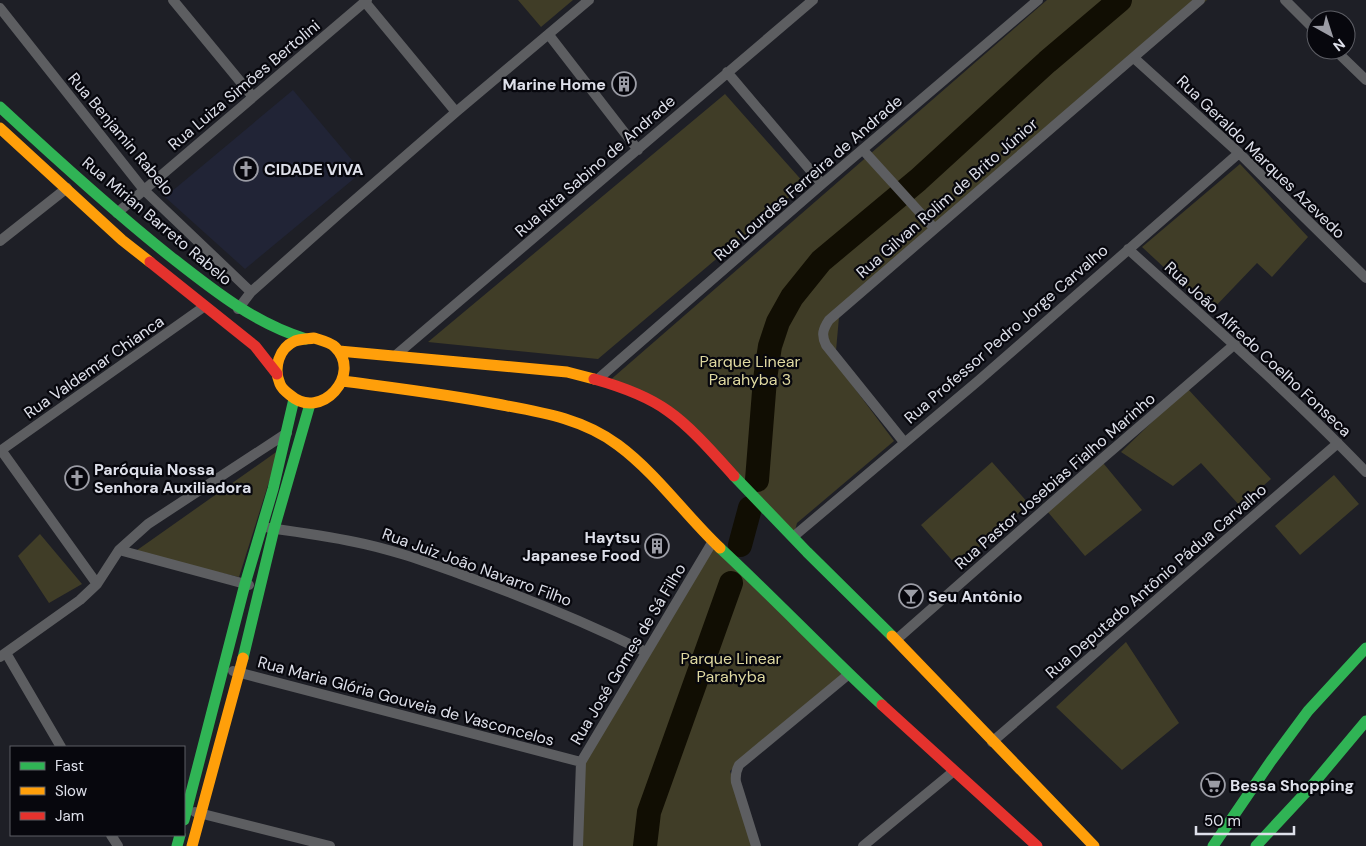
<svg xmlns="http://www.w3.org/2000/svg" width="1366" height="846" font-family="'DM Sans',sans-serif">
<style>
.built{fill:#212436}
.green{fill:#403d27}
.lines{fill:none;stroke-linecap:round;stroke-linejoin:round}
.river{stroke:#110e03;stroke-width:24}
.street{stroke:#5d5e61;stroke-width:10}
.fast{stroke:#30b455;stroke-width:11}
.slow{stroke:#ff9f0a;stroke-width:11}
.jam{stroke:#e5322d;stroke-width:11}
.labels{text-anchor:middle;dominant-baseline:central;stroke-width:4.5;stroke-linejoin:round;paint-order:stroke}
.poi-label{font-size:16px;font-weight:bold;fill:#dee0ea;stroke:#07070d;text-anchor:start}
.street-label{font-size:16px;fill:#dee0ea;stroke:#07070d}
.park-label{font-size:16px;fill:#dfd9a1;stroke:#07070d}
</style>
<rect width="100%" height="100%" fill="#1e1f26"/>
<!-- built -->
<path class="built" d="M 293,90 L 362,172 L 245,269 L 165,197 Z"/>
<!-- green -->
<path class="green" d="M 518,0 L 573,0 L 541,27 Z
M 1047,0 L 1207,0 L 839,317 L 835,362 L 894,441 L 797,523 L 793,538 L 676,416 L 608,382 Z
M 725,94 L 805,184 L 598,359 L 428,342 Z
M 1240,164 L 1308,237 L 1272,277 L 1257,263 L 1211,311 L 1142,247 Z
M 1187,388 L 1271,479 L 1240,506 L 1201,463 L 1173,486 L 1121,452 Z
M 279,450 L 239,577 L 133,553 Z
M 1099,458 L 1142,510 L 1085,556 L 1042,505 Z
M 992,462 L 1029,504 L 957,566 L 921,525 Z
M 1334,475 L 1359,504 L 1300,555 L 1275,526 Z
M 40,534 L 82,584 L 49,603 L 18,556 Z
M 716,544 L 848,672 L 730,771 L 754,846 L 581,846 L 580,765 Z
M 1126,642 L 1179,723 L 1122,770 L 1056,707 Z"/>
<g class="lines">
<!-- river -->
<path class="river" d="M 757,480 L 765,379 L 770,346 L 778,322 L 792,297 L 821,261 L 918,180 L 1047,62 L 1120,0
M 740,545 L 750,508
M 645,846 L 649,812 L 731,583"/>
<!-- street -->
<path class="street" d="M 173,0 L 253,97
M 1285,0 L 1316,31
M 365,2 L 456,112
M 0,8 L 144,190 L 251,292
M 549,35 L 638,150
M 1335,50 L 1366,80
M 1134,58 L 1239,153 L 1366,278
M 727,72 L 822,184
M 863,150 L 934,228
M 117,213 L 367,0
M 0,241 L 67,188
M 1128,249 C 1209,322 1291,394 1366,472
M 238,309 L 251,292 L 341,212 L 456,112 L 589,0
M 396,355 L 813,0
M 598,379 L 822,184 L 1038,0
M 904,442 L 826,345 C 821,335 823,329 829,320 L 1200,0
M 1,450 L 97,584
M 0,451 L 205,306
M 269,528 C 298,532 327,536 355,542 C 391,549 426,562 460,574 C 524,597 585,622 646,652
M 793,537 L 978,381 L 1239,153
M 119,550 L 249,585
M 896,640 L 1096,464 L 1235,344
M 6,653 L 61,747
M 0,657 L 80,600 L 97,584 L 119,550 L 148,524 L 287,433
M 233,671 L 581,762
M 992,742 L 1338,443
M 195,812 L 330,846
M 111,835 L 118,846
M 578,846 L 581,762 L 713,541
M 756,846 L 736,782 C 735,775 736,771 739,765 L 849,674
M 863,846 L 954,771"/>
<!-- fast -->
<path class="fast" d="M 0,107 C 56,159 112,210 171,257 C 213,290 254,323 306,339
M 734,476 L 807,552 L 892,636
M 720,548 C 775,599 827,654 882,705
M 243,658 L 274,529 L 310,404
M 184,820 L 245,584 L 273,489 L 294,399
M 177,846 L 180,835
M 1213,846 L 1271,761 L 1308,711 L 1366,648
M 1256,846 L 1309,789 L 1366,721"/>
<!-- slow -->
<path class="slow" d="M 0,128 L 122,240 L 150,262
M 314,338 C 320,340 330,342 335,347 C 363,374 321,422 290,395 C 286,392 282,389 280,384 C 273,368 279,348 295,341 C 301,339 308,339 314,338 Z
M 339,351 L 567,372 L 594,379
M 343,381 C 395,388 446,394 497,404 C 540,412 582,418 618,445 C 657,474 685,515 720,548
M 892,636 L 1094,846
M 192,846 L 243,658"/>
<!-- jam -->
<path class="jam" d="M 150,262 L 255,346 L 277,374
M 594,379 C 619,386 646,395 668,411 C 691,427 715,455 734,476
M 882,705 L 1037,846"/>
</g>
<!-- icons -->
<defs>
<g id="building-ring" transform="scale(1.25)"><circle r="9.5" fill="#07070d" stroke="#9b9ca5" stroke-width="1.5"/><path d="M-4-6H4V6H1V3H-1V6H-4ZM-2.5-4.3h1.7v1.8h-1.7ZM.8-4.3h1.7v1.8H.8ZM-2.5-1h1.7V.8h-1.7ZM.8-1h1.7V.8H.8Z" fill="#9b9ca5"/></g>
<g id="church-ring" transform="scale(1.25)"><circle r="9.5" fill="#07070d" stroke="#9b9ca5" stroke-width="1.5"/><path d="M-1.2-6h2.4v3.5h3.3v2.4h-3.3V6h-2.4V-.1h-3.3v-2.4h3.3Z" fill="#9b9ca5"/></g>
<g id="bar-ring" transform="scale(1.25)"><circle r="9.5" fill="#07070d" stroke="#9b9ca5" stroke-width="1.5"/><path d="M-6-5H6L.8 .8V4.5H3.5V6h-7V4.5H-.8V.8Z" fill="#9b9ca5"/></g>
<g id="supermarket-ring" transform="scale(1.25)"><circle r="9.5" fill="#07070d" stroke="#9b9ca5" stroke-width="1.5"/><path d="M-6-5.5h2.5l.6 2H6L4.5 2H-2.5L-4.4-4H-6ZM-1.5 3.2a1.3 1.3 0 1 0 .1 0ZM3 3.2a1.3 1.3 0 1 0 .1 0Z" fill="#9b9ca5"/></g>
</defs>
<g fill-rule="evenodd">
<use href="#building-ring" x="624" y="84"/>
<use href="#church-ring" x="246" y="169"/>
<use href="#church-ring" x="77" y="478"/>
<use href="#building-ring" x="657" y="546"/>
<use href="#bar-ring" x="911" y="596"/>
<use href="#supermarket-ring" x="1213" y="785"/>
</g>
<g class="labels">
<!-- poi labels -->
<g class="poi-label">
<text x="606" y="84" text-anchor="end">Marine Home</text>
<text x="264" y="169">CIDADE VIVA</text>
<text x="94" y="469">Paróquia Nossa<tspan x="94" dy="18">Senhora Auxiliadora</tspan></text>
<text x="640" y="537" text-anchor="end">Haytsu<tspan x="640" dy="18">Japanese Food</tspan></text>
<text x="928" y="596">Seu Antônio</text>
<text x="1230" y="785">Bessa Shopping</text>
</g>
<!-- street labels -->
<g class="street-label">
<text transform="translate(244 85) rotate(-40)">Rua Luiza Simões Bertolini</text>
<text transform="translate(121 134) rotate(50)">Rua Benjamin Rabelo</text>
<text transform="translate(1261 157) rotate(44)">Rua Geraldo Marques Azevedo</text>
<text transform="translate(595 166) rotate(-41)">Rua Rita Sabino de Andrade</text>
<text transform="translate(808 178) rotate(-41)">Rua Lourdes Ferreira de Andrade</text>
<text transform="translate(947 198) rotate(-41)">Rua Gilvan Rolim de Brito Júnior</text>
<text transform="translate(157 221) rotate(40)">Rua Mirian Barreto Rabelo</text>
<text transform="translate(1006 334) rotate(-41)">Rua Professor Pedro Jorge Carvalho</text>
<text transform="translate(1258 349) rotate(43)">Rua João Alfredo Coelho Fonseca</text>
<text transform="translate(94 367) rotate(-35)">Rua Valdemar Chianca</text>
<text transform="translate(1055 481) rotate(-41)">Rua Pastor Josebias Fialho Marinho</text>
<text transform="translate(477 567) rotate(20)">Rua Juiz João Navarro Filho</text>
<text transform="translate(1156 581) rotate(-41)">Rua Deputado Antônio Pádua Carvalho</text>
<text transform="translate(628 654) rotate(-59)">Rua José Gomes de Sá Filho</text>
<text transform="translate(406 701) rotate(15)">Rua Maria Glória Gouveia de Vasconcelos</text>
</g>
<!-- park labels -->
<g class="park-label">
<text x="750" y="361">Parque Linear<tspan x="750" dy="18">Parahyba 3</tspan></text>
<text x="731" y="658">Parque Linear<tspan x="731" dy="18">Parahyba</tspan></text>
</g>
</g>
<!-- legend -->
<rect x="10" y="746" width="175" height="90" fill="#07070d" stroke="#5d5e65"/>
<rect x="20" y="762" width="25" height="8" fill="#30b455" stroke="#5d5e65"/>
<text x="55" y="771" font-size="15" fill="#dee0ea">Fast</text>
<rect x="20" y="787" width="25" height="8" fill="#ff9f0a" stroke="#5d5e65"/>
<text x="55" y="796" font-size="15" fill="#dee0ea">Slow</text>
<rect x="20" y="812" width="25" height="8" fill="#e5322d" stroke="#5d5e65"/>
<text x="55" y="821" font-size="15" fill="#dee0ea">Jam</text>
<!-- north arrow -->
<g transform="translate(1331 35) rotate(141)"><circle r="24" fill="#07070d" stroke="#5d5e65"/>
<path d="M0-4L9 19L0 12L-9 19Z" fill="#9b9ca5"/>
<text y="-8" font-size="14" font-weight="bold" text-anchor="middle" fill="#dee0ea">N</text>
</g>
<!-- scale -->
<path d="M1196 826v8h98v-8" fill="none" stroke="#dee0ea" stroke-width="2.5"/>
<text x="1204" y="826" font-size="15" fill="#dee0ea" stroke="#07070d" stroke-width="4" paint-order="stroke">50 m</text>
</svg>
